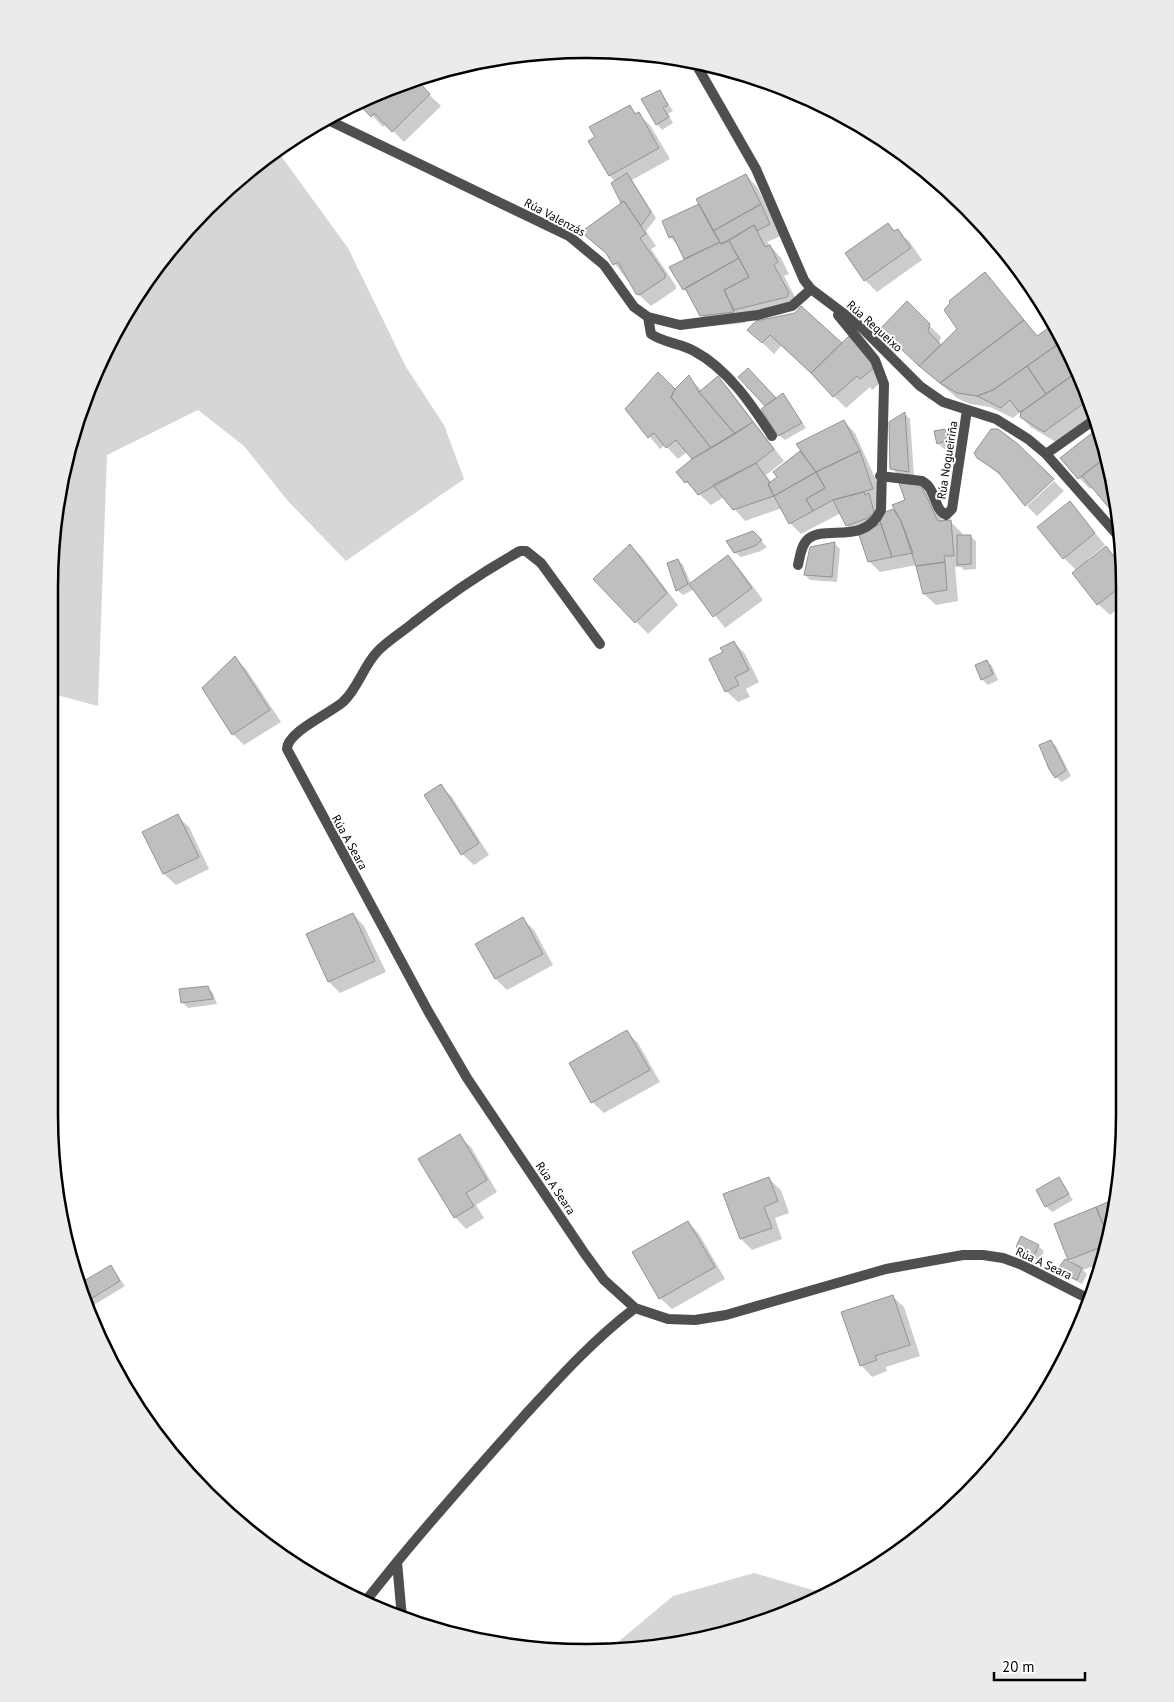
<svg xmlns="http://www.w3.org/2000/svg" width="1174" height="1702" font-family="'PT Sans',sans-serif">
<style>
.green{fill:#d6d6d6}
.shadow{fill:#0003}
.building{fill:#bfbfbf;stroke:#939393}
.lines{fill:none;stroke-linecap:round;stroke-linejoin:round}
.street{stroke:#4f4f4f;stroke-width:10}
.labels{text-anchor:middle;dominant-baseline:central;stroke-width:4;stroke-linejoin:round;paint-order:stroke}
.street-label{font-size:12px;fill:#000;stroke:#fff}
.rim{fill:none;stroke:#000;stroke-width:2.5}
</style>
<rect width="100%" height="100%" fill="#fff"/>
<!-- green -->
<path class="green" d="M 276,149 L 348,248 L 406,367 L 444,425 L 464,479 L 346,561 L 287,500 L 244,446 L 198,410 L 107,455 L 98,706 L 49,693 L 49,587 L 59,482 L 77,414 L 121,318 L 207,206 Z
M 754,1573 L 830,1595 L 692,1643 L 622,1652 L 606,1652 L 673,1596 Z"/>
<!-- shadow -->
<path class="shadow" d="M 414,80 L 441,106 L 404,142 L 386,124 L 383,127 L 360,103 L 381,90 Z
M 660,91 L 673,111 L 668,114 L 673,123 L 662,130 L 657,124 Z
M 629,107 L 650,125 L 670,159 L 632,180 L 656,218 L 646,231 L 656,246 L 651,249 L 676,286 L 676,289 L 651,306 L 637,293 L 609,256 L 594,243 L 623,203 L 615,182 L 610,176 Z
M 746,175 L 757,187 L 781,236 L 767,242 L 781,258 L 789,274 L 784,276 L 799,305 L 798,308 L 745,321 L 745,323 L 713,326 L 701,315 L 671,267 L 686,260 L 679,247 L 670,237 L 701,204 Z
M 888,225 L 909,241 L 922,260 L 877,292 L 865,280 L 847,253 Z
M 985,274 L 1038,337 L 1057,328 L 1070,349 L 1093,417 L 1056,442 L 1032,428 L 1021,417 L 1020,412 L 1013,418 L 990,407 L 970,404 L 957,398 L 932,377 L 882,329 L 907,303 L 941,337 L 939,343 L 942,346 L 959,329 Z
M 749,330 L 842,344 L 849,338 L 885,379 L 872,390 L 870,387 L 846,408 L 782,345 L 774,354 Z
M 748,370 L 776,399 L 783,394 L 806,428 L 785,440 L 779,435 L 767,406 L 740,377 Z
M 689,377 L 702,391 L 718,378 L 729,389 L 784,461 L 766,475 L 772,483 L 779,477 L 774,472 L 844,421 L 855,433 L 883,496 L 882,515 L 895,510 L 920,487 L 932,498 L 943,522 L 950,521 L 962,533 L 962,536 L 970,536 L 976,541 L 976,569 L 964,570 L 961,567 L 955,567 L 958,601 L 936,605 L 924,594 L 917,565 L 880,572 L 869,561 L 860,536 L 858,536 L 847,525 L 841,513 L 801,534 L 790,523 L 782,508 L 745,521 L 724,497 L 711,505 L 686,482 L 693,459 L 687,452 L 678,459 L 665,445 L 660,449 L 627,409 L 675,391 Z
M 905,414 L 910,419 L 914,477 L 897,474 L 892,468 Z
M 944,430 L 950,435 L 953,446 L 944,449 L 938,443 Z
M 1097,431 L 1115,482 L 1118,516 L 1093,487 L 1090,489 L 1079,478 Z
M 984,442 L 1006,480 L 978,457 Z
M 1054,481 L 1064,491 L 1037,516 L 1027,506 Z
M 1070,503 L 1105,545 L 1088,559 L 1089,561 L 1106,548 L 1123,566 L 1125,603 L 1110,615 L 1098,604 L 1077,571 L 1064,558 Z
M 753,532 L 767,547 L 761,551 L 741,557 L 735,552 Z
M 834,543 L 840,549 L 837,582 L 810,580 L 805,575 Z
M 630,545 L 642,557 L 678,605 L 648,634 L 595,579 Z
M 728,557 L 739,568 L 763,600 L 725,628 L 694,589 L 683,595 L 677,590 L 678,560 L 683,565 L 691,584 Z
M 734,642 L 745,654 L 759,682 L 746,689 L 750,697 L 738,702 L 726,691 L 724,653 Z
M 235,658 L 246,669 L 281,722 L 244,745 L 233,734 Z
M 987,661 L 992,666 L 998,680 L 988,685 L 982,679 Z
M 1050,741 L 1056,746 L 1071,776 L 1062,782 L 1056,777 Z
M 441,786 L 452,797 L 489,855 L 474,865 L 462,854 Z
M 177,816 L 189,827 L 209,869 L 176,885 L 164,874 L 144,832 Z
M 353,914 L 364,926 L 386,972 L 340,993 L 329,982 L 308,935 Z
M 523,919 L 534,930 L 553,965 L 507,990 L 496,979 L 477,944 Z
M 208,988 L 213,993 L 217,1004 L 188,1008 L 182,1002 Z
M 627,1032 L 638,1043 L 660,1082 L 604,1113 L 592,1102 Z
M 459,1136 L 471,1147 L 497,1192 L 476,1205 L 484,1218 L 466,1229 L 455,1217 Z
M 769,1179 L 781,1190 L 789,1213 L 775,1218 L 782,1239 L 752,1250 L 741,1239 L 725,1195 Z
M 1059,1179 L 1073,1200 L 1052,1212 L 1046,1206 Z
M 1117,1200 L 1115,1220 L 1102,1263 L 1083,1270 L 1087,1274 L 1082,1284 L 1064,1275 L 1059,1270 L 1075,1265 L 1070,1260 L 1055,1225 Z
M 688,1222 L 699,1234 L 725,1279 L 672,1309 L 660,1298 Z
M 1038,1246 L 1044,1251 L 1039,1261 L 1017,1247 Z
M 111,1266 L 125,1286 L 89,1308 L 84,1303 L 78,1286 Z
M 892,1296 L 904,1307 L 920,1356 L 886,1367 L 887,1371 L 872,1377 L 861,1365 Z"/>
<!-- building -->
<path class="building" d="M 416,79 L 430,94 L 392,132 L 374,113 L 371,117 L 358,103 L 381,90 Z
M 660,90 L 668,105 L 663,108 L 669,117 L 656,125 L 641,99 Z
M 630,105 L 635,114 L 639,112 L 659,148 L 609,176 L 588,141 L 595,137 L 589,127 Z
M 627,173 L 651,212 L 641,226 L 624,201 L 621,203 L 611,183 Z
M 746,174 L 761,204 L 713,231 L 696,199 Z
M 624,201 L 646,234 L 640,238 L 665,274 L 665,278 L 639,295 L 636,294 L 618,262 L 613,265 L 606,253 L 581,232 Z
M 699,204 L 720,242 L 684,259 L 673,236 L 669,238 L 662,221 Z
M 761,204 L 770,224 L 757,231 L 754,225 L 721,244 L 713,231 Z
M 888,223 L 894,231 L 898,229 L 911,248 L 864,281 L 845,253 Z
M 754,225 L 765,247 L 770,245 L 778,262 L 774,265 L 789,293 L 787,297 L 734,310 L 724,290 L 749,277 L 729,241 Z
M 729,241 L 739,258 L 683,290 L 669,267 L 720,242 L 721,244 Z
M 739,258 L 749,277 L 724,290 L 734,312 L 700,316 L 685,288 Z
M 985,272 L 1024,320 L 940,383 L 919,366 L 957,329 L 944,310 L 950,303 L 949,301 Z
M 907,301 L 930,324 L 928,331 L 941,345 L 919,366 L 880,329 Z
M 801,306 L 842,343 L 811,373 L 770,335 L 762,343 L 747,330 L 756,321 L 795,313 Z
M 1024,320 L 1037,336 L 1053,325 L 1064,340 L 993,390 L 977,396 L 957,393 L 940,383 Z
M 849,336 L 875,367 L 860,379 L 857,376 L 833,397 L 811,373 Z
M 1064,340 L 1077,372 L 1046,394 L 1027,366 Z
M 1027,366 L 1046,394 L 1022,411 L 1019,412 L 1010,400 L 1001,408 L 977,396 L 993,390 Z
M 748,368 L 776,398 L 765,406 L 738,377 Z
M 658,372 L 675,389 L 671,397 L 711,448 L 692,459 L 676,440 L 666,448 L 654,433 L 648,438 L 625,409 Z
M 1077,372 L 1087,401 L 1044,432 L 1020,417 L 1021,412 Z
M 689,375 L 699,392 L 735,434 L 711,448 L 671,397 L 675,389 Z
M 718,376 L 753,422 L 735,434 L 699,392 Z
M 783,393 L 802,423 L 778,436 L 761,409 Z
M 905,412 L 909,472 L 890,469 L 889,422 Z
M 844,420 L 860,451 L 816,472 L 796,444 Z
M 753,422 L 774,449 L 756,463 L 698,495 L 687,481 L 685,483 L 676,472 L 692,459 Z
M 945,429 L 948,440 L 937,444 L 934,431 Z
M 991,429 L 998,429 L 1018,444 L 1054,479 L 1025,506 L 998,472 L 977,458 L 974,453 Z
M 1097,429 L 1106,457 L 1078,479 L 1060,458 Z
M 800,451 L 816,472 L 774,496 L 768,484 L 777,477 L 773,472 Z
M 860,451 L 873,489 L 833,500 L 813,511 L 806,499 L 825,488 L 816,472 Z
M 1105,458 L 1115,482 L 1118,514 L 1116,516 L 1082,476 Z
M 756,463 L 770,483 L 768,484 L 774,496 L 733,510 L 713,485 Z
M 816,472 L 825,488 L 806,499 L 813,511 L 789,524 L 774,496 Z
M 899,483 L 921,485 L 938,521 L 951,520 L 954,556 L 944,556 L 945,562 L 916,566 L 901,521 L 892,505 L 905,500 Z
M 864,492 L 865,495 L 869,493 L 874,512 L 868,518 L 846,526 L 833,500 Z
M 1070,501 L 1095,533 L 1063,559 L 1037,527 Z
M 893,509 L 901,521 L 913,553 L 892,557 L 878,515 Z
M 881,524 L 892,557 L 868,562 L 858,532 Z
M 753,531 L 762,540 L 755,546 L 734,553 L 726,541 Z
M 957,535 L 971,535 L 971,564 L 957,565 Z
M 835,542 L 832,577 L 804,575 L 810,547 Z
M 630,544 L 667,593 L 635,623 L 593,579 Z
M 1106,546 L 1123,568 L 1125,583 L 1097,605 L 1072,573 Z
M 728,555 L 752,588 L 713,617 L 689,584 Z
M 678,559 L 688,584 L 676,591 L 667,563 Z
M 945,562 L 947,590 L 923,594 L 916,566 Z
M 734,641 L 749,670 L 735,677 L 739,685 L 725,692 L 709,659 L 723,652 L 720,648 Z
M 235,656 L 270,710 L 232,735 L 202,688 Z
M 987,660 L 993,674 L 981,680 L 975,665 Z
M 1051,740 L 1066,770 L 1055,778 L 1049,769 L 1039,745 Z
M 441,784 L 479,843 L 461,855 L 424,795 Z
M 178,814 L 199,857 L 163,874 L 142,832 Z
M 353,913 L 375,961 L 328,982 L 306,934 Z
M 523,917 L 543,954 L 495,979 L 475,944 Z
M 208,986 L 213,999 L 181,1003 L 179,989 Z
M 627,1030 L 650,1070 L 591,1103 L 569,1063 Z
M 460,1134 L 487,1180 L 466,1193 L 474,1206 L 454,1218 L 418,1159 Z
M 769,1177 L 778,1201 L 764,1207 L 772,1228 L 740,1239 L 723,1194 Z
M 1059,1177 L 1069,1194 L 1045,1207 L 1036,1190 Z
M 1117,1198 L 1115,1220 L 1109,1239 L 1096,1207 Z
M 1096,1207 L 1109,1239 L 1107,1245 L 1068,1260 L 1054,1224 Z
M 688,1221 L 715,1267 L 659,1299 L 632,1252 Z
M 1021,1236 L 1039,1245 L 1034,1256 L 1016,1247 Z
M 1065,1259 L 1082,1268 L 1077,1280 L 1057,1270 Z
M 111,1265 L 120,1281 L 84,1303 L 77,1285 Z
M 893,1295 L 910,1345 L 875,1356 L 877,1360 L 860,1366 L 841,1312 Z"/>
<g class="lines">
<!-- street -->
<path class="street" d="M 693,59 L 756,169 L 804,280 L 811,289 L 859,325 L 920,386 L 943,402 L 996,419 L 1028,439 L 1046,454 L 1121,539
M 326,119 L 569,236 L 604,265 L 634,307 L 648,317 L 680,325 L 758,315 L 792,306 L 811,289
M 648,317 L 651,334 C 664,343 680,343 694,351 C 728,369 752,405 772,436
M 1046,454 L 1094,420
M 880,476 L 922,481 C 937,489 933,509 946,515 L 952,509 L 967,410
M 798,565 C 800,557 801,545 808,539 C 826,524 864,546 881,510 L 884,384 L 875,360 L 838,315
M 600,644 L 541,563 L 526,551 L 520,551 C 482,572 446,597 413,623 C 401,633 387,641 377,652 C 363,667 358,688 343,702 C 329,714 287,732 287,749 L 428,1011 L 467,1078 L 585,1254 L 604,1280 L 635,1308 L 668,1319 L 695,1320 L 726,1315 L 886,1269 L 963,1255 L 983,1255 L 1003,1258 L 1022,1265 L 1091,1300
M 364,1603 L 397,1562
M 402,1618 L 397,1562 C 438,1512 481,1464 524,1416 C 559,1378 593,1340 635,1308"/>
</g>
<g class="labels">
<!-- street labels -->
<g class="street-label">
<text transform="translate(555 217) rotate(28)">Rúa Valenzás</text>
<text transform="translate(875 326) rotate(42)">Rúa Requeixo</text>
<text transform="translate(947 460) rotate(-81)">Rúa Nogueiriña</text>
<text transform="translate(350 842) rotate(61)">Rúa A Seara</text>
<text transform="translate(556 1188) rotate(56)">Rúa A Seara</text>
<text transform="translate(1044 1263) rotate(25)">Rúa A Seara</text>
</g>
</g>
<!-- crop -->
<path d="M0 0H1174V1702H0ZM587 58H587A529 529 0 0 1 1116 587V1115A529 529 0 0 1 587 1644H587A529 529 0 0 1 58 1115V587A529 529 0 0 1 587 58Z" fill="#ebebeb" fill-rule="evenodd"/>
<path class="rim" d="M587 58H587A529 529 0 0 1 1116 587V1115A529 529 0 0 1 587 1644H587A529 529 0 0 1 58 1115V587A529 529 0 0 1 587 58Z"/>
<!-- scale -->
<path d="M994 1672v8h91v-8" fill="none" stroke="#000000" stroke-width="2.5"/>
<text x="1002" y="1672" font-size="15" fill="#000000" stroke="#ffffff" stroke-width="4" paint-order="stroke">20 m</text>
</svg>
